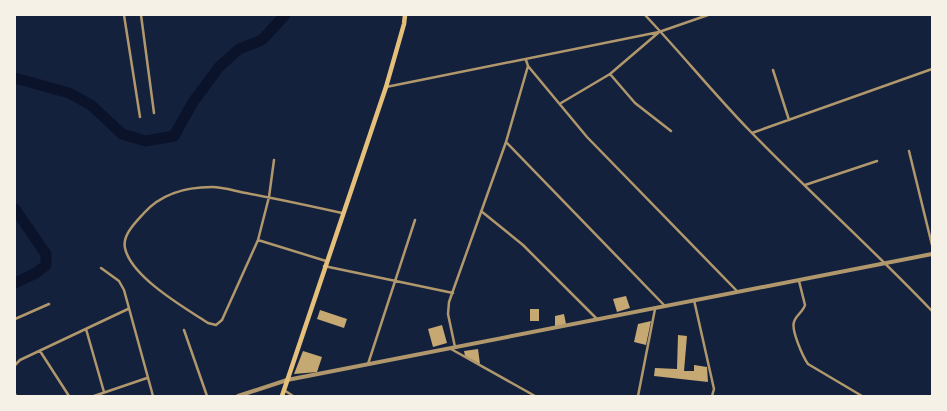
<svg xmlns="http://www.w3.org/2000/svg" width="947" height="411" font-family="'PT Sans Narrow',sans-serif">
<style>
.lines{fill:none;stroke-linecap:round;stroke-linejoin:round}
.river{stroke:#0b132b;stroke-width:11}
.building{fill:#c6a872}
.minor{stroke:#b1986c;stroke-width:2.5}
.tertiary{stroke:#b1986c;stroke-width:4}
.primary{stroke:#e5c07b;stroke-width:4.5}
</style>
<rect width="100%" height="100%" fill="#14213d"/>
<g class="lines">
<!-- river -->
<path class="river" d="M 15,78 L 69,93 L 91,105 L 122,134 L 146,141 L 174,136 L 193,102 L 219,67 L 239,49 L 262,40 L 285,15
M 15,209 L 46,254 L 46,265 L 36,273 L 15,283"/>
</g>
<!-- building -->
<path class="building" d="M 626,296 L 630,308 L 617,312 L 613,299 Z
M 530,309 L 539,309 L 539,321 L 530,321 Z
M 320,310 L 347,319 L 344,328 L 317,319 Z
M 564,314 L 566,324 L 555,327 L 555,316 Z
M 651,321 L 646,345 L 634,342 L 638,324 Z
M 442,325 L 447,343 L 433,347 L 428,329 Z
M 678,335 L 687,336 L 684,371 L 694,371 L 694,365 L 707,367 L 708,382 L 654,376 L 655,368 L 677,369 Z
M 478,349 L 480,364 L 465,356 L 464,351 Z
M 303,351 L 322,357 L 317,372 L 294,374 Z"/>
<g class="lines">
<!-- minor -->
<path class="minor" d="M 124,15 L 140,117
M 141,15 L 154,113
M 645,15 C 681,53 714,94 750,131 C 809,192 873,249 932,311
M 528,66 L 587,137 L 737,291
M 773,70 L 789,120
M 610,74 L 635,103 L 671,131
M 386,87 L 659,32 L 708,15
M 561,103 L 610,74 L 658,33
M 752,133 L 932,69
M 506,142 L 664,305
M 909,151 L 932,245
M 274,160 L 269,197 L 258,240 L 222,320 L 216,325 L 208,323 C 185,308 131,277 125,248 C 122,235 136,222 144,213 C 162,193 187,187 212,187 C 223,187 235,191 246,193 C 278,199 310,206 342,213
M 805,185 L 877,161
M 481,211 L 523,245 L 597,319
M 258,240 L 326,261
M 324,266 L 453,293
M 101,268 L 119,281 L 124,290 L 153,396
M 799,281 L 805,305 C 803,312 796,315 794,322 C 791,330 803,357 808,364 L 862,396
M 694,300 L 714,389 L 712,396
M 15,319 L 49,304
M 86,329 L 104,392
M 184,330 L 207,396
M 455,347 L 448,314 L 449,302 L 506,142 L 528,66 L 526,60
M 451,349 L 535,396
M 40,351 L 69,396
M 368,364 L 415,220
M 15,365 L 20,360 L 128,309
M 284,390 L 293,396
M 15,394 L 16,396
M 94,396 L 147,378
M 638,396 L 655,309"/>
<!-- tertiary -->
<path class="tertiary" d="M 238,396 L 287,380 L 932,254"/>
<!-- primary -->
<path class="primary" d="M 282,396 L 386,87 L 404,24 L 405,15"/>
</g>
<!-- border -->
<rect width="947" height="411" fill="none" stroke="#f6f1e7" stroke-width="32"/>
</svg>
